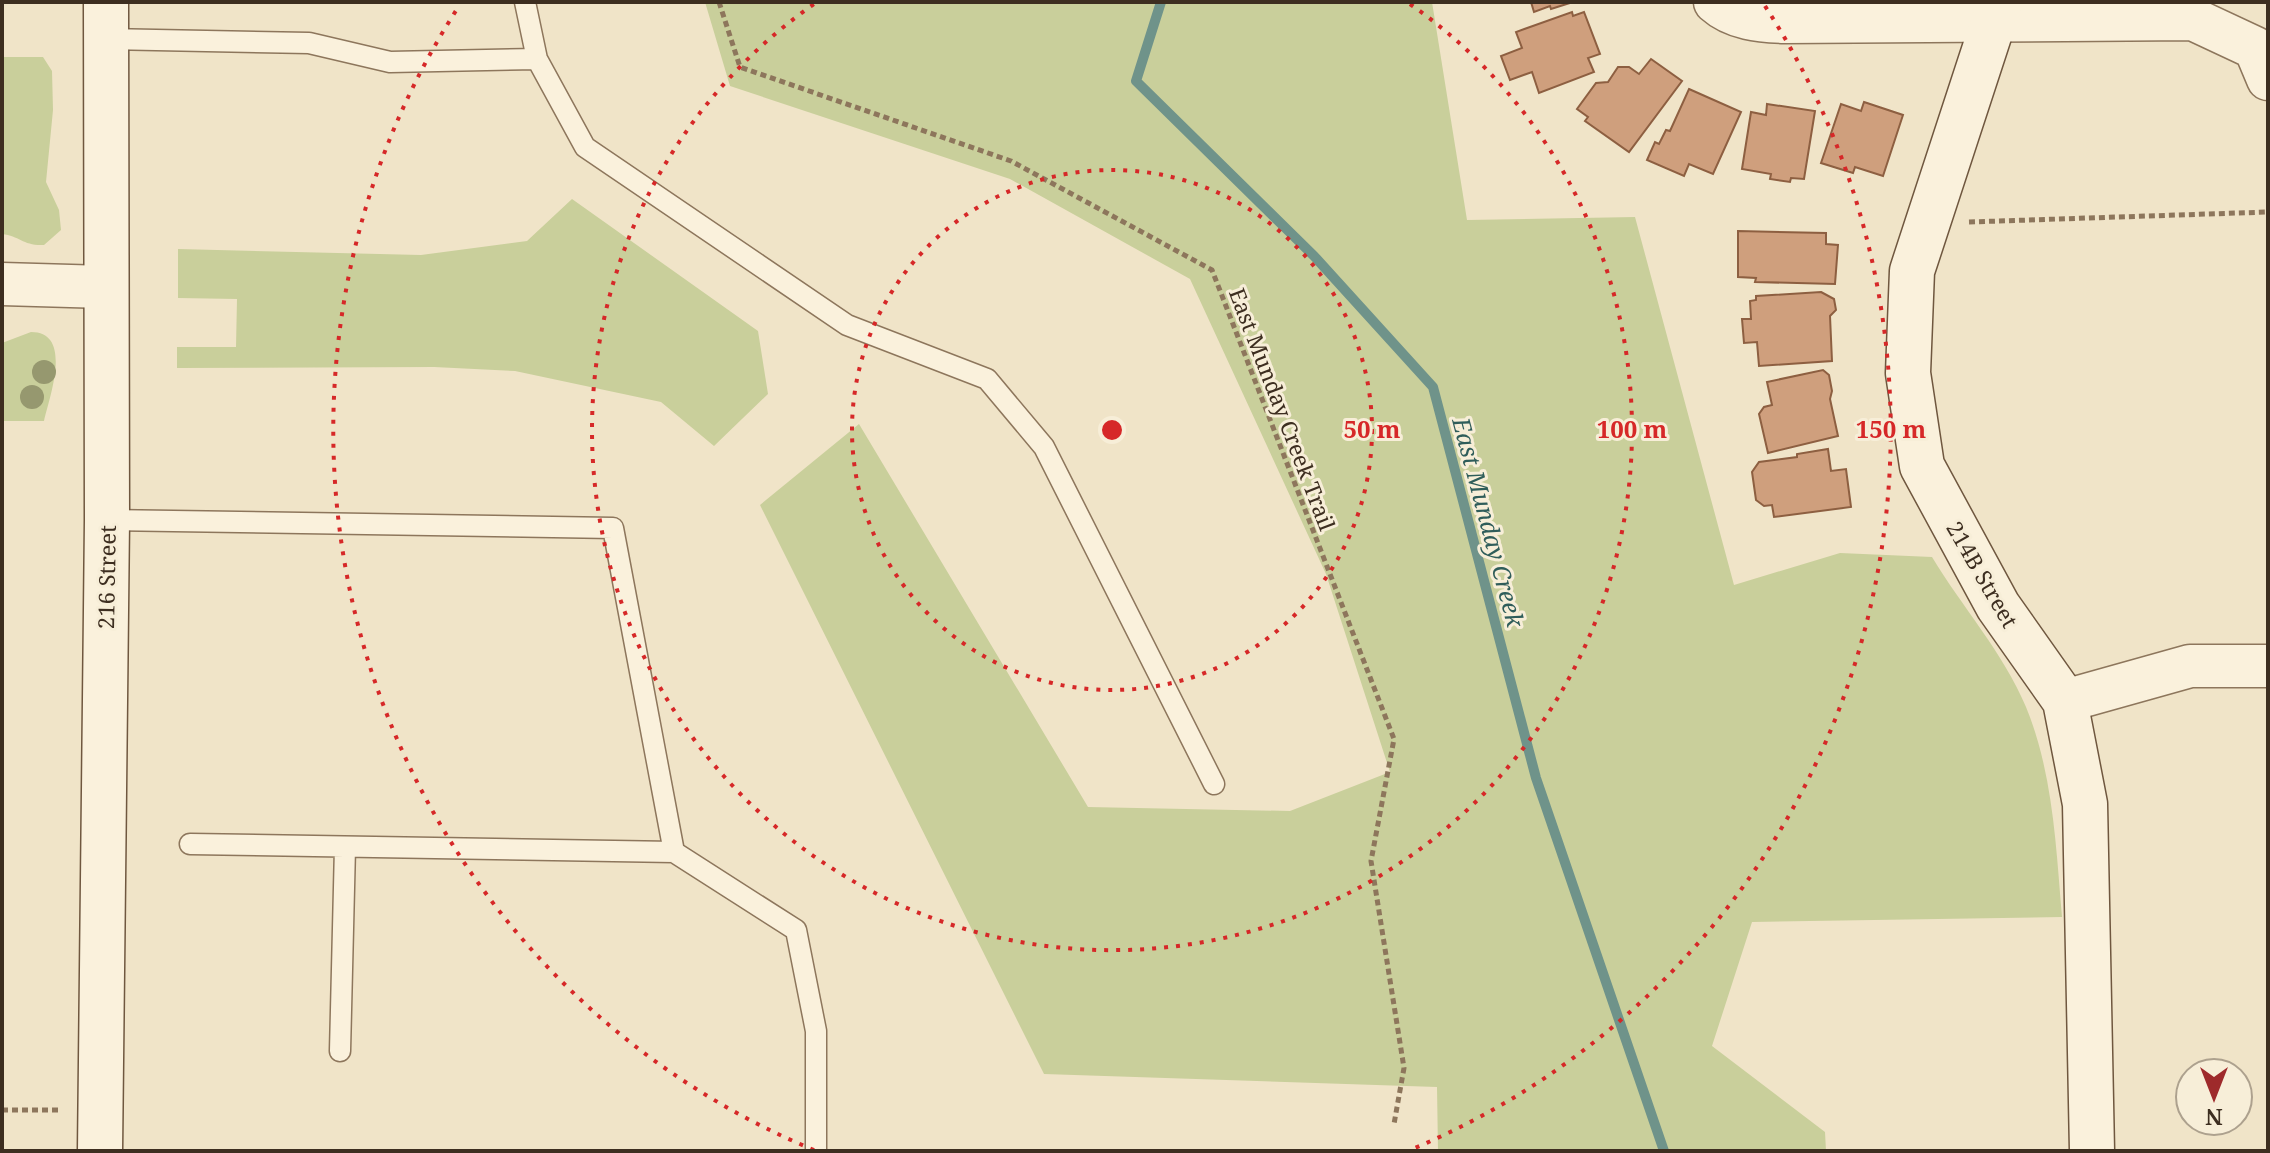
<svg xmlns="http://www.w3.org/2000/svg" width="2270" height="1153" font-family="'Noto Serif',serif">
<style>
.green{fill:#c9cf9b}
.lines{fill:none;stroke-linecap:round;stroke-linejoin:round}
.stream{stroke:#6f938a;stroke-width:10}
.building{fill:#cf9f7d;stroke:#8d5f41;stroke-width:2}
.lane-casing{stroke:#8d765c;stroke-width:23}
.street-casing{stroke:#8d765c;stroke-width:45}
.secondary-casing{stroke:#6f573f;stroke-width:47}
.path{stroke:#8d765c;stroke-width:5;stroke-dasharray:6 4;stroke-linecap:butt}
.lane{stroke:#faf1dc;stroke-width:20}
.street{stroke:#faf1dc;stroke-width:42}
.secondary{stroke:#faf1dc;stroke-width:44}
.tree{fill:#96986f}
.ring{fill:none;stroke:#d62828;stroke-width:4;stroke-dasharray:4 8}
.labels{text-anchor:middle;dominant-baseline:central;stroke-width:6;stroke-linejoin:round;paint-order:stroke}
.street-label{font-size:22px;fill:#3d2e20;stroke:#f7eed8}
.water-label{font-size:24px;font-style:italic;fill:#2f5d5a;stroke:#f7eed8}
.centre{fill:#d62828;stroke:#f7eed8;stroke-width:4}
.ring-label{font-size:24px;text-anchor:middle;font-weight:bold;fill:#d62828;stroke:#f7eed8;stroke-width:6;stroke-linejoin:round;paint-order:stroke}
</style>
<rect width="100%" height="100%" fill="#f0e4c8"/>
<!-- green -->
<path class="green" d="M 705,2 L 1432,2 L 1467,220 L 1635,217 L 1734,585 L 1840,553 L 1932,557 C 1962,607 2003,652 2026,707 C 2053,773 2056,846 2062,917 L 1752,922 L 1712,1046 L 1825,1132 L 1826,1151 L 1438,1151 L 1437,1087 L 1044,1074 L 760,505 L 859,424 L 1088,807 L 1290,811 L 1390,772 L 1326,574 L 1190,279 L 1010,179 L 730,86 Z
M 2,57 L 43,57 L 52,71 L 53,110 L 46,182 L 59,210 L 61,230 L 44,245 C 23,246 20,236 2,234 Z
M 572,199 L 758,331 L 768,394 L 714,446 L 661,402 L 515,371 L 434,367 L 177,368 L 177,347 L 236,347 L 237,299 L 178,298 L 178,249 L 421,255 L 527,241 Z
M 31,332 C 74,332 49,398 44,421 L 2,421 L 2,343 Z"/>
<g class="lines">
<!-- stream -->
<path class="stream" d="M 1161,2 L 1136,81 L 1314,256 L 1433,387 L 1536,778 L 1664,1151"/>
</g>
<!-- building -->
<path class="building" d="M 1531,2 L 1573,2 L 1551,9 L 1550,6 L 1534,12 Z
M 1572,12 L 1573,16 L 1584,12 L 1600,54 L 1588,58 L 1594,72 L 1539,93 L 1532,72 L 1510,80 L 1501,56 L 1522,48 L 1516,32 Z
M 1651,59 L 1682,81 L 1629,152 L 1585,121 L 1588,117 L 1577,109 L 1596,83 L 1608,82 L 1618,67 L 1629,67 L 1639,74 Z
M 1689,89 L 1741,112 L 1713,174 L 1689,164 L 1684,176 L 1647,160 L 1655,142 L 1659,144 L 1666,130 L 1670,131 Z
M 1864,102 L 1903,115 L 1883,176 L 1855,167 L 1853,173 L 1821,163 L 1841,104 L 1861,111 Z
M 1767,104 L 1815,111 L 1804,179 L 1791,178 L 1790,182 L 1770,179 L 1771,174 L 1742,169 L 1751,112 L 1766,115 Z
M 1738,231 L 1826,233 L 1826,244 L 1838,245 L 1835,284 L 1755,282 L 1756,278 L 1738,277 Z
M 1821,292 L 1834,299 L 1836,310 L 1830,316 L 1832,361 L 1759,366 L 1757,342 L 1744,343 L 1742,319 L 1751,319 L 1750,301 L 1756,300 L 1756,296 Z
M 1823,370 L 1829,375 L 1832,391 L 1830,399 L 1838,436 L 1768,453 L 1759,414 L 1764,407 L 1772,405 L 1767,382 Z
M 1828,449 L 1831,471 L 1846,469 L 1851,507 L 1774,517 L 1772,505 L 1764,506 L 1756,500 L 1752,472 L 1759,462 L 1797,457 L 1797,454 Z"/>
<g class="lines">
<!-- lane casing -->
<g class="lane-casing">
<path id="lane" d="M 525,2 L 537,59 L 585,147 L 847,325 L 987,379 L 1044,447 L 1214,784
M 106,39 L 309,43 L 390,62 L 537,59
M 107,520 L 613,528 L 674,852 L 796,930 L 816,1031 L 816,1151
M 190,844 L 674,852
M 340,1051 L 345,847"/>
</g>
<!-- street casing -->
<g class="street-casing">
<path id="street" d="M 1715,2 C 1734,19 1760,21 1785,22 L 2193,19 L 2255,48 L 2268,79
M 2,284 L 105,287
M 2065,701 L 2190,666 L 2268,666"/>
</g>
<!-- secondary casing -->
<g class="secondary-casing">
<path id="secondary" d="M 2000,2 L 1912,271 L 1908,373 L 1922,466 L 1998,606 L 2065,701 L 2085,804 L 2092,1151
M 100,1151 L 107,520 L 106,2"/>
</g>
<!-- path -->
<path class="path" d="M 719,2 L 740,67 L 1011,161 L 1212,270 L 1394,739 L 1371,861 L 1404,1068 L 1394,1124
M 1969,222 L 2268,212
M 2,1110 L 58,1110"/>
<!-- lane -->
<use href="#lane" class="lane"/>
<!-- street -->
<use href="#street" class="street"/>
<!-- secondary -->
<use href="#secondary" class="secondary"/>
</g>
<!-- trees -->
<g class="tree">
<circle cx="44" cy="372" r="12"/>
<circle cx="32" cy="397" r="12"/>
</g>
<!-- distance rings -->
<g class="ring">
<circle cx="1112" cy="430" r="260"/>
<path d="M1410 4A520 520 0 1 1 814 4"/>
<path d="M814 1150A779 779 0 0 1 459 6M1765 6A779 779 0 0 1 1410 1150"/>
</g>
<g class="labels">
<!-- street labels -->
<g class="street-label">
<text transform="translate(1283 409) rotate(69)">East Munday Creek Trail</text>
<text transform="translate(1983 574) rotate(60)">214B Street</text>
<text transform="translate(106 577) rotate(-89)">216 Street</text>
</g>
<!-- water labels -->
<g class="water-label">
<text transform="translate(1489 522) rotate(75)">East Munday Creek</text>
</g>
</g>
<circle cx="1112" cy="430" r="12" class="centre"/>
<g class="ring-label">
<text x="1372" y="438">50 m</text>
<text x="1632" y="438">100 m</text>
<text x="1891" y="438">150 m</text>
</g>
<!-- border -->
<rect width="2270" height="1153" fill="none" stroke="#3d2e20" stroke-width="8"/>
<!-- north arrow -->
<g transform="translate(2214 1097) rotate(180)"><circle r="38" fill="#f7eed8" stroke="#ada18e" stroke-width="2"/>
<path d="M0-6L14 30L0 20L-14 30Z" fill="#9e2a2b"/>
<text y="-12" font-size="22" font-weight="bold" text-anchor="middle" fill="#3d2e20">N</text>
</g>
</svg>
